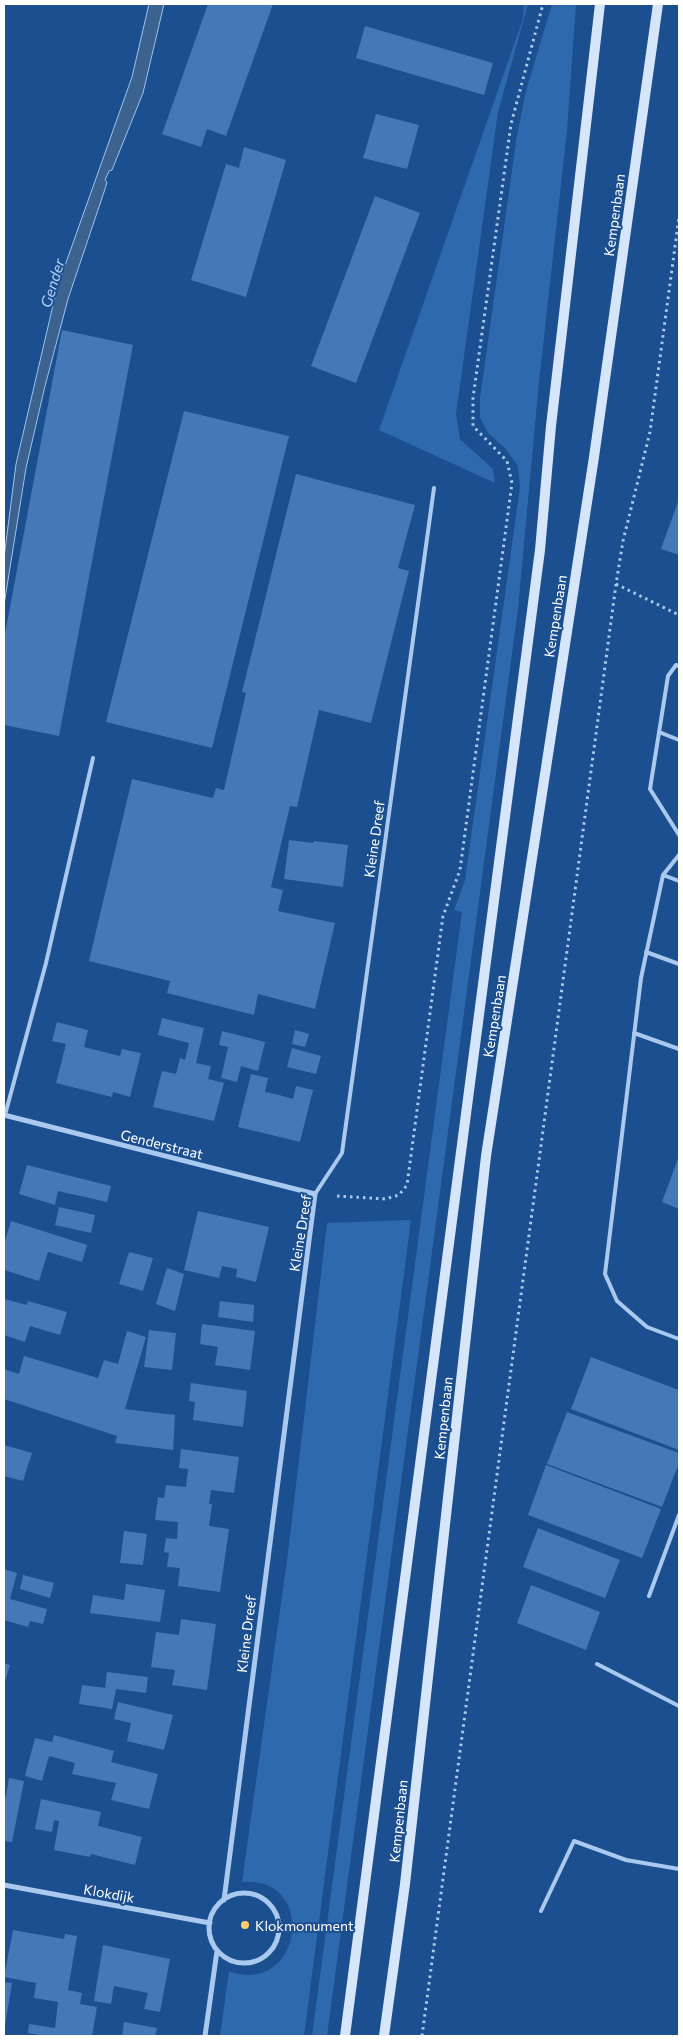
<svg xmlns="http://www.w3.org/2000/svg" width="683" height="2040" font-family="Commissioner,sans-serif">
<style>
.green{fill:#2e69ad}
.water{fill:#3c6290;stroke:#9cc4f0}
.building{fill:#4478b7}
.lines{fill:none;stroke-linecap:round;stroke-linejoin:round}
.path{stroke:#a9c9ee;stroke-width:3;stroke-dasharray:2.5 4;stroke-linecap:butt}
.service{stroke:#a9c9ee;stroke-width:4}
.minor{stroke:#a9c9ee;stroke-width:5}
.secondary{stroke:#d6e6fa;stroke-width:10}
.poi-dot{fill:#ffd166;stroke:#1b4f8f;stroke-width:2}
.labels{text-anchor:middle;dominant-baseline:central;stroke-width:4;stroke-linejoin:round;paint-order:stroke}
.street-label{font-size:14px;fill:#fff;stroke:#1b4f8f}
.poi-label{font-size:14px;fill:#fff;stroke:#1b4f8f;text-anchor:start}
.water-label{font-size:15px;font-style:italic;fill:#b5d3f5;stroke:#1b4f8f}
</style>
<rect width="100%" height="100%" fill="#1b4f8f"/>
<!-- green -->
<path class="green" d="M 524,4 L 528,4 L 498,112 L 456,414 L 460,439 L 493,469 L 495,483 L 379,430 L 523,19 Z
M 552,4 L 576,4 L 567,131 L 539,382 L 518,609 L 327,2036 L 312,2036 L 462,912 L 454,910 L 465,880 L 520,487 L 518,466 L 505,448 L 488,433 L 480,417 L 480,398 L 517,135 L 526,91 Z
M 411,1220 L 304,2036 L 220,2036 L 229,1971 C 302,1998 319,1875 242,1882 L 288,1553 L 327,1223 Z"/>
<!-- water -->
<path class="water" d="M 149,4 L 164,4 L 143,93 L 112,170 L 109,171 L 105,180 L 107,182 L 105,189 L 68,299 L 45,386 L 26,468 L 4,605 L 4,558 L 16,464 L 57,288 L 132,77 Z"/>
<!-- building -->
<path class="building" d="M 208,4 L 273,4 L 226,136 L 207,129 L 201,147 L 162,134 Z
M 365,26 L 493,63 L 484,95 L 356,58 Z
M 376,114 L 419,125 L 407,169 L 363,158 Z
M 244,147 L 286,160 L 246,297 L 191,280 L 226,164 L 239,168 Z
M 375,196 L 420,213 L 356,383 L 311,366 Z
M 62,330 L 133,345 L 59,736 L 4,725 L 4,639 Z
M 184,411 L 289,436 L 212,748 L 106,722 Z
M 296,474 L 415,505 L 398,568 L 409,571 L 371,723 L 319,710 L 297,807 L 290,806 L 271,887 L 283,890 L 278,911 L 335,923 L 315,1009 L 258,994 L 254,1015 L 167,993 L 170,981 L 89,961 L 132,779 L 213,798 L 216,788 L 224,790 L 246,693 L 242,692 Z
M 679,499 L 679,555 L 661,549 Z
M 289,840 L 313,843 L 314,841 L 348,845 L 343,887 L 284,879 Z
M 162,1018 L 204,1028 L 196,1063 L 211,1066 L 208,1079 L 224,1083 L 214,1121 L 153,1107 L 162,1071 L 176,1074 L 180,1058 L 185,1060 L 189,1043 L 158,1035 Z
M 57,1022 L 88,1030 L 84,1047 L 120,1056 L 122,1049 L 141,1053 L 130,1097 L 113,1092 L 112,1097 L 56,1083 L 66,1044 L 52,1041 Z
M 295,1030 L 309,1034 L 305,1047 L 292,1044 Z
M 222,1031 L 265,1042 L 258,1071 L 241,1066 L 237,1082 L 221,1078 L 228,1047 L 219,1045 Z
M 292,1048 L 321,1056 L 316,1074 L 287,1067 Z
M 251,1074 L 268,1078 L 265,1092 L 279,1095 L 293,1099 L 296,1086 L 313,1090 L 300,1142 L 238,1127 Z
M 679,1156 L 679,1209 L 662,1202 Z
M 27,1165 L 111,1186 L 107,1202 L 58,1191 L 55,1205 L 19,1194 Z
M 59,1207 L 95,1215 L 91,1233 L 55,1225 Z
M 198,1211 L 269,1227 L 256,1282 L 236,1277 L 237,1269 L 222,1266 L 219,1278 L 184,1270 Z
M 11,1221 L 87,1245 L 82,1262 L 48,1252 L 39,1281 L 4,1270 L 4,1244 Z
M 129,1252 L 153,1258 L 143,1291 L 119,1284 Z
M 167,1268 L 184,1274 L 175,1311 L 156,1304 Z
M 4,1299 L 27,1305 L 28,1301 L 67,1312 L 60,1335 L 30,1326 L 25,1342 L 4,1335 Z
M 220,1301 L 254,1305 L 253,1322 L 218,1317 Z
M 202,1324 L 255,1331 L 250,1370 L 215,1365 L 218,1347 L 200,1344 Z
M 149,1330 L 176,1333 L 172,1370 L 144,1367 Z
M 127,1331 L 146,1337 L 125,1409 L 175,1415 L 173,1450 L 115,1443 L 117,1436 L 4,1399 L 4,1369 L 19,1374 L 24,1356 L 98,1378 L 104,1360 L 118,1364 Z
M 591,1357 L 679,1390 L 679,1450 L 571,1409 Z
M 191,1383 L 247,1391 L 243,1427 L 193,1420 L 195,1402 L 189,1401 Z
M 567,1412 L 679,1453 L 679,1463 L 662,1507 L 547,1464 Z
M 4,1445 L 32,1453 L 23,1481 L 4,1476 Z
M 181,1449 L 239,1457 L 234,1493 L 211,1490 L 209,1504 L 212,1504 L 209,1526 L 229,1529 L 220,1592 L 178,1586 L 180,1568 L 167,1567 L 169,1553 L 164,1552 L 166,1538 L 177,1539 L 178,1522 L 155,1520 L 158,1497 L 164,1498 L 166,1485 L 186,1487 L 188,1469 L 179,1468 Z
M 546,1465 L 661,1509 L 642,1558 L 528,1515 Z
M 538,1528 L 620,1560 L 605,1598 L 523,1567 Z
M 124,1531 L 147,1534 L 143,1565 L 120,1563 Z
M 4,1569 L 17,1573 L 10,1599 L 47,1609 L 43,1624 L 30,1621 L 28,1627 L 4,1620 Z
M 23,1575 L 54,1583 L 50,1598 L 20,1589 Z
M 126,1584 L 165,1590 L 160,1622 L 90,1613 L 93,1595 L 124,1600 Z
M 531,1585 L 600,1612 L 586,1650 L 517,1623 Z
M 181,1619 L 216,1624 L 207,1690 L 172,1685 L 175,1670 L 151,1667 L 156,1632 L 179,1635 Z
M 4,1663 L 10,1665 L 4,1685 Z
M 107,1672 L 148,1677 L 146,1693 L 116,1689 L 112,1709 L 79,1704 L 82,1685 L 105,1688 Z
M 118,1702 L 173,1715 L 164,1750 L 127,1741 L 131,1723 L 114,1719 Z
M 54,1735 L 114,1751 L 111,1762 L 158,1774 L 149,1809 L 111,1800 L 116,1783 L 72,1774 L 75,1763 L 49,1756 L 42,1781 L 25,1776 L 35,1738 L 52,1742 Z
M 9,1778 L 24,1781 L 12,1842 L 4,1841 L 4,1796 L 6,1796 Z
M 41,1799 L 101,1812 L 98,1826 L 142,1837 L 135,1865 L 91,1854 L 90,1857 L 54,1850 L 59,1821 L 54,1820 L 52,1832 L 35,1829 Z
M 13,1930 L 64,1939 L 65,1934 L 77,1936 L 68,1990 L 82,1993 L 80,2004 L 97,2007 L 92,2036 L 39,2036 L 39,2035 L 28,2033 L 29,2024 L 55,2028 L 58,2002 L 34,1998 L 36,1983 L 4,1977 Z
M 103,1945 L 170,1959 L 160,2012 L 144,2009 L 148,1993 L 114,1986 L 111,2004 L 94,2001 Z
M 4,1982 L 12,1983 L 5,2026 L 4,2026 Z
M 124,2022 L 157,2028 L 155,2036 L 122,2036 Z"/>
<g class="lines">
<!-- path -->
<path class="path" d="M 616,584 L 679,615
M 337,1196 L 385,1199 L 399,1195 L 407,1185 L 443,916 L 460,870 L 512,483 L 507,461 L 473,426 L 473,398 L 511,124 L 543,4
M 422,2036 L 616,584 L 623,541 L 650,432 L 679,217"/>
<!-- service -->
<path class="service" d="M 679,666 L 676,665 L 668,676 L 650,789 L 679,835
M 659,732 L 679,740
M 679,855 L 663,875 L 641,978 L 605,1274 L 617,1301 L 647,1327 L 679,1339
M 663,875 L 679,881
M 646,952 L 679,964
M 634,1033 L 679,1049
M 5,1115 L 46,963 L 93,758
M 315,1194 L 342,1153 L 434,488
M 649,1596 L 679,1515
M 597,1664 L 679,1706
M 541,1911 L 574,1841 L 626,1860 L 679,1869"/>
<!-- minor -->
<path class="minor" d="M 4,1115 L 315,1194 L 224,1900
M 4,1885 L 210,1923
M209 1928a35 35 0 1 1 70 0a35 35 0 1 1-70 0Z
M 205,2036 L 217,1951"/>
<!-- secondary -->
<path class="secondary" d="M 345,2036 L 540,550 L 551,426 L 600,4
M 384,2036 L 405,1884 L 486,1156 L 594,457 L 658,4"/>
</g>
<!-- markers -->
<circle class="poi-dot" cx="245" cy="1925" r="5"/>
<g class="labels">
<!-- street labels -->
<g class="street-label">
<text transform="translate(614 215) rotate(-82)">Kempenbaan</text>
<text transform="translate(555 616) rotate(-81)">Kempenbaan</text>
<text transform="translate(374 839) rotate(-82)">Kleine Dreef</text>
<text transform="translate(494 1016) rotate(-81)">Kempenbaan</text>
<text transform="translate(162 1144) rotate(14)">Genderstraat</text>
<text transform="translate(300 1233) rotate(-81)">Kleine Dreef</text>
<text transform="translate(443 1418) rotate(-84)">Kempenbaan</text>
<text transform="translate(246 1634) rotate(-83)">Kleine Dreef</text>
<text transform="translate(398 1821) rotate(-84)">Kempenbaan</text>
<text transform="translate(109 1893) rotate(10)">Klokdijk</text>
</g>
<!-- poi labels -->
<g class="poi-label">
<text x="255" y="1925">Klokmonument</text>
</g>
<!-- water labels -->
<g class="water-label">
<text transform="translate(52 283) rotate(-73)">Gender</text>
</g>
</g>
<!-- border -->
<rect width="683" height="2040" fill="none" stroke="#ffffff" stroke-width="10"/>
</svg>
